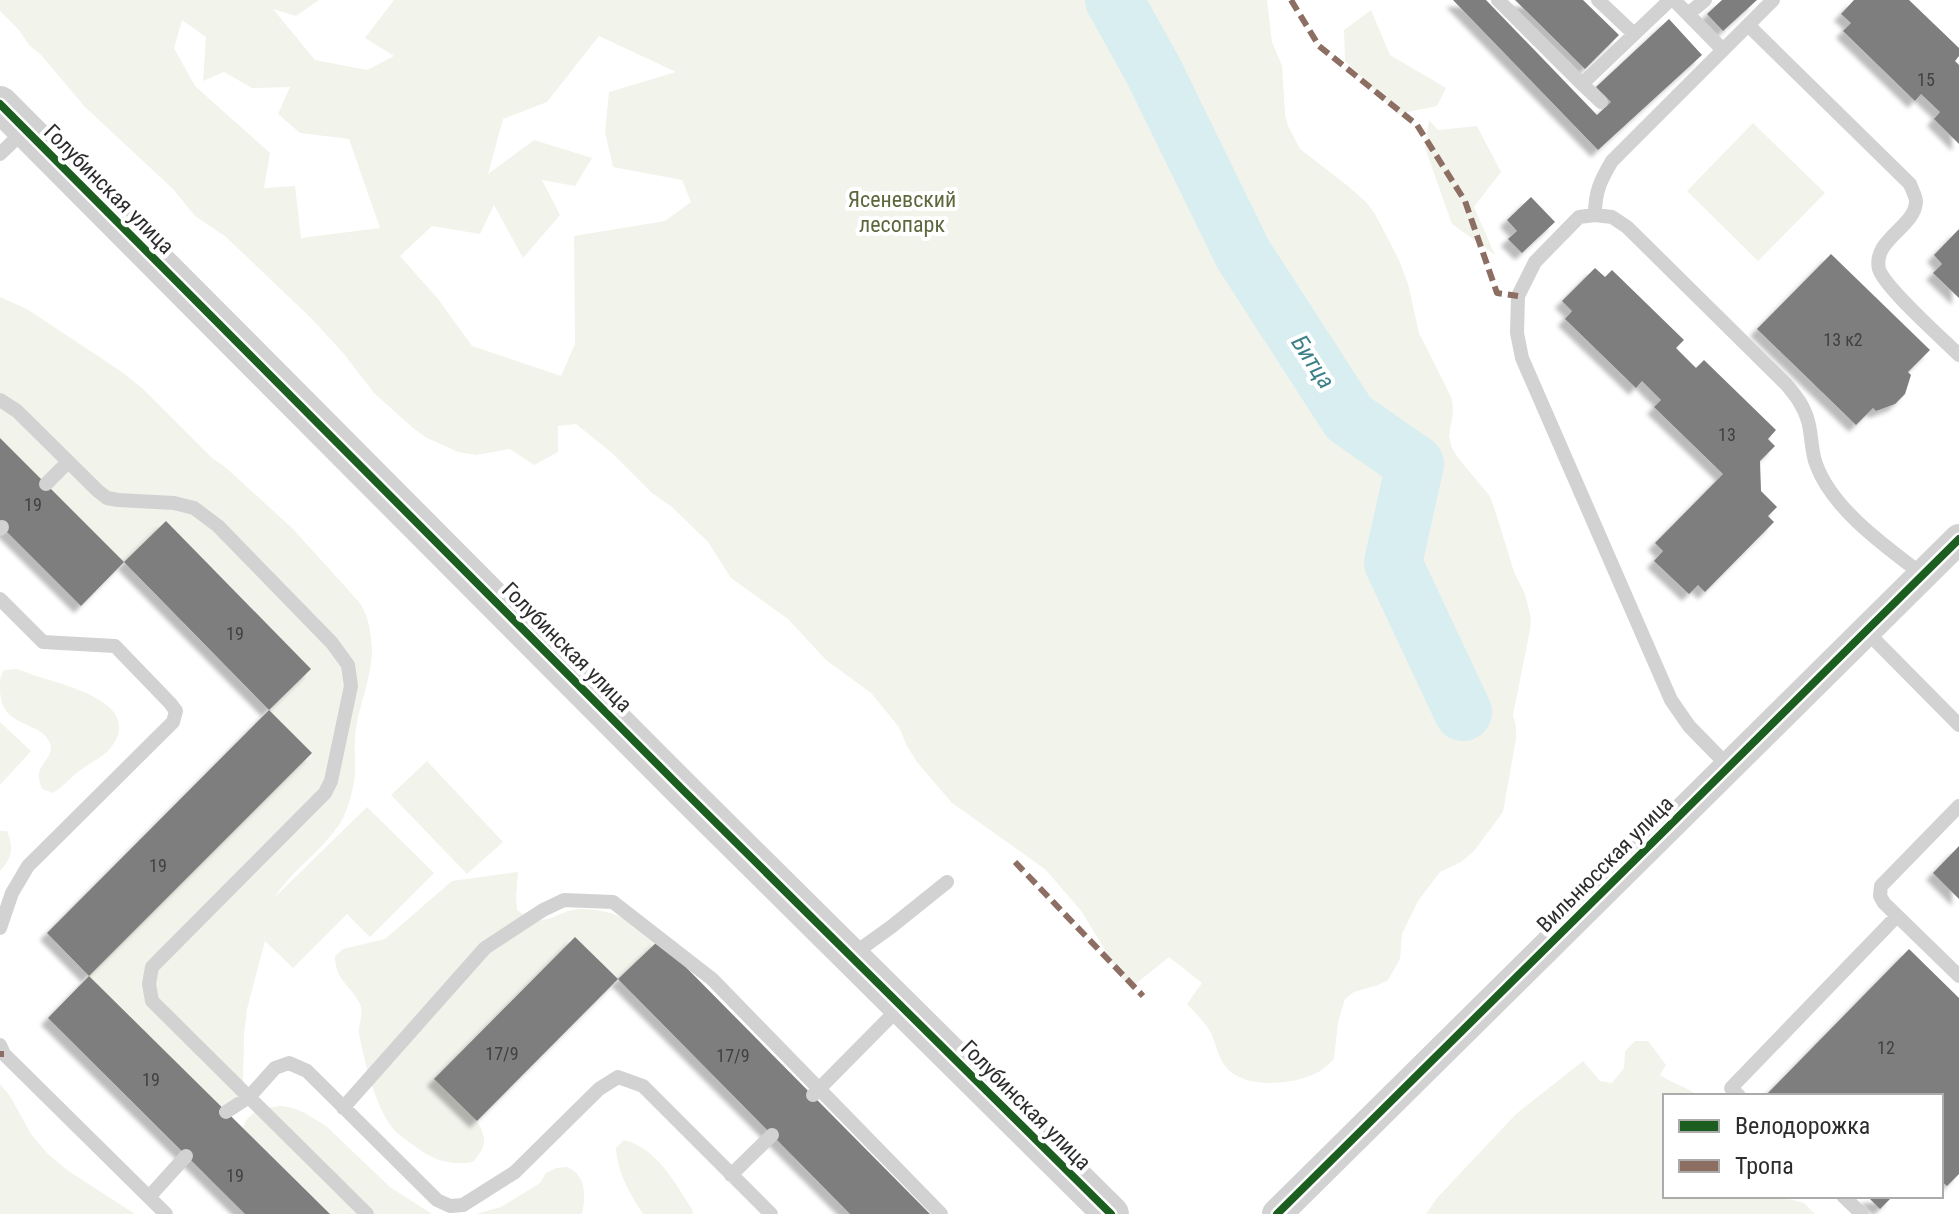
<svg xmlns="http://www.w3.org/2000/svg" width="1959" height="1214" font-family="'Roboto Condensed',sans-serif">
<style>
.green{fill:#f2f3eb;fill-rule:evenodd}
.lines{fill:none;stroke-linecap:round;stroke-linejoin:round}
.river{stroke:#d8eef0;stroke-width:58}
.building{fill:#7e7e7e;filter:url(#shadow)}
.service{stroke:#d2d2d2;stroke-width:14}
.minor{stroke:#d2d2d2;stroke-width:30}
.tertiary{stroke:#d2d2d2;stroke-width:36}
.quiet{stroke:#8d6e63;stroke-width:6;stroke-dasharray:12 6;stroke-linecap:butt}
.cycleway-casing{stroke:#fff;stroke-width:13}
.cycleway{stroke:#1b5e20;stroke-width:8}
.labels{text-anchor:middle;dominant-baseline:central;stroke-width:8;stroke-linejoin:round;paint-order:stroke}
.number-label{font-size:18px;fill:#414141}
.street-label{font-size:22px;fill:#2d2d2d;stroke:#fff}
.park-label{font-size:22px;fill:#5d673c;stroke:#fff}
.water-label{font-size:24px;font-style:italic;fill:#3c8087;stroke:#fff}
</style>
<defs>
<filter id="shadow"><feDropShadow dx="-7" dy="7" stdDeviation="2" flood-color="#0004"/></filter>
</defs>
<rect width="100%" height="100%" fill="#fff"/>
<!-- green -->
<path class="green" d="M 0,0 L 319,0 L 296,16 L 273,9 L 315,60 L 367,70 L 394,56 L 365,38 L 394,0 L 1267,0 L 1272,42 L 1282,66 L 1285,114 L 1288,126 L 1300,149 L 1348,186 L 1366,202 L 1375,214 L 1399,260 L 1408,284 L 1419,333 L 1452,399 L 1453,412 L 1449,436 L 1452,448 L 1458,458 L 1489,495 L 1494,507 L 1514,572 L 1525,594 L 1531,618 L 1530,630 L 1513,715 L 1516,726 L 1516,739 L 1503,812 L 1474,851 L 1461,862 L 1440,872 L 1418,901 L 1402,934 L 1400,959 L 1388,980 L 1378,985 L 1354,992 L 1345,999 L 1338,1022 L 1334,1059 C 1328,1065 1322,1071 1314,1074 C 1292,1085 1243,1089 1226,1067 C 1216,1054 1217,1046 1211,1033 C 1206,1023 1195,1013 1187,1004 L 1202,983 L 1169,957 L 1133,986 L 1123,980 L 1082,912 L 1046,870 L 952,803 L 917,762 L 907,746 L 899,727 L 871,693 L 826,660 L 788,619 L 731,578 L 708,542 L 672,507 L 652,493 L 612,453 L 576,424 L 558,426 L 558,452 L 534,465 L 510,449 L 476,455 L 458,452 L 427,438 L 413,428 L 374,393 L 344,354 L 310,317 L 226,237 L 195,216 L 173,189 L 85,107 L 42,56 L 29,45 L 19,30 L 0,11 ZM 182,20 L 206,37 L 203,81 L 224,72 L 252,88 L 290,87 L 278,114 L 300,133 L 349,139 L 380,228 L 301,238 L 295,186 L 264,188 L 270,153 L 195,86 L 174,48 ZM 599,36 L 676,72 L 609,92 L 605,132 L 613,167 L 682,180 L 691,202 L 665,221 L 574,236 L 575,344 L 561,376 L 472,346 L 438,299 L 400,256 L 432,226 L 480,234 L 494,205 L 523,258 L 560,215 L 542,180 L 575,186 L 592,158 L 534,140 L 488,174 L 503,119 L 547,102 Z
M 1371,10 L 1390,55 L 1446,88 L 1437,106 L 1398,114 L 1345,61 L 1344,30 Z
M 1429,120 L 1438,130 L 1477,126 L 1501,172 L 1474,207 L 1495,255 L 1452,224 L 1425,148 Z
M 1753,123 L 1825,193 L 1758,261 L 1687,191 Z
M 0,297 L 27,309 L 122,372 L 142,388 L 212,458 L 224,466 L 292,528 L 360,603 C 369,618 371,632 372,650 C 372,676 360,702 356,728 C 354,741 355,752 355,765 C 356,781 350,803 343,818 C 326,849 293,868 275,897 L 367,807 L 434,873 L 370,937 L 347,914 L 293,968 L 265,941 L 247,1009 L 244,1035 L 243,1085 L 239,1097 L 226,1112 L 89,976 L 312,754 L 269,710 L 311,669 L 166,522 L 124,562 L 0,438 Z
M 16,669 C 24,671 32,675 40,677 C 66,686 143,703 112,746 C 104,757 93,761 82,769 C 72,776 64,786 53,793 L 42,789 C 40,783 37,776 40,770 C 44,760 55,754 49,741 C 37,719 0,729 0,688 C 0,680 0,676 4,670 Z
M 0,722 L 31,751 L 0,785 Z
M 427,761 L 503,842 L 467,874 L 391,795 Z
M 0,831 L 7,831 C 14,846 12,859 0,871 Z
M 518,872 L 516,898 L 517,910 C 549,933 553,909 583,909 C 613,909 635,923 659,940 L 618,979 L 575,938 L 435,1078 C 448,1093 483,1118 484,1139 C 485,1148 478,1156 473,1162 C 450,1165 434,1161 416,1147 C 409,1142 402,1137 396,1132 C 376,1111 365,1063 359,1034 C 358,1024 364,1014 360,1004 C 351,986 335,980 335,956 L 343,949 L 385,939 L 452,881 Z
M 1635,1041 L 1648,1041 L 1666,1065 L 1660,1075 C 1673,1084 1686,1086 1698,1096 L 1665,1096 L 1665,1196 L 1778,1196 L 1804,1203 L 1815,1214 L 1426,1214 L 1437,1198 L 1516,1114 L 1583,1061 L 1600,1081 L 1612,1083 L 1624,1068 L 1625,1051 Z
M 0,1084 L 10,1096 L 31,1134 L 48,1154 L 67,1170 L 135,1214 L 0,1214 Z
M 282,1106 L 293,1108 L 305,1113 L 326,1126 L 390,1187 L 432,1214 L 330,1214 L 243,1128 C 247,1111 266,1107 282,1106 Z
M 624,1140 C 658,1149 674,1182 692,1209 L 693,1214 L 643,1214 C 630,1194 617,1172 616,1148 Z
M 567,1167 C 586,1175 586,1195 582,1214 L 476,1214 L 501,1207 L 540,1183 L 546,1173 L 556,1168 Z"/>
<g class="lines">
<!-- river -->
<path class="river" d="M 1114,0 L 1153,70 L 1243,254 L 1349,418 L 1415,464 L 1393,563 L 1463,712"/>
</g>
<!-- building -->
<path class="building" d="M 1453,0 L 1486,0 L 1597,115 L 1611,102 L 1596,87 L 1669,19 L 1702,55 L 1598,150 Z
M 1515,0 L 1583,0 L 1619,35 L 1585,69 Z
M 1722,0 L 1757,0 L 1723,31 L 1707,14 Z
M 1854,0 L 1909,0 L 1959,48 L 1959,56 L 1955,61 L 1959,65 L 1959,144 L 1934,119 L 1940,112 L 1921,94 L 1915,101 L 1843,31 L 1851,23 L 1841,14 Z
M 1531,197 L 1555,222 L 1522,253 L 1508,239 L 1517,231 L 1507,220 Z
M 1959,229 L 1959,298 L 1933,273 L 1942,264 L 1934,255 Z
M 1831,254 L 1930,350 L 1908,372 L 1911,375 L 1905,394 L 1895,404 L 1876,411 L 1873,408 L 1856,425 L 1757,329 Z
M 1595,268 L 1605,277 L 1612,270 L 1684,340 L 1676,348 L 1696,368 L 1704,360 L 1776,430 L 1768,439 L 1775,446 L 1760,461 L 1761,491 L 1777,507 L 1768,516 L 1774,522 L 1705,592 L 1698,585 L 1689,594 L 1654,561 L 1663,551 L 1655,543 L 1723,474 L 1654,407 L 1661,400 L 1642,381 L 1636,388 L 1565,319 L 1572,311 L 1562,301 Z
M 0,438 L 124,562 L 81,606 L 0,525 Z
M 166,521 L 311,669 L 269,710 L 124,562 Z
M 269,710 L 312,753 L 89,976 L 47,933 Z
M 1959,846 L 1959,899 L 1933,873 Z
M 575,937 L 618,979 L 477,1121 L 434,1079 Z
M 659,940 L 930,1214 L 850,1214 L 618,979 Z
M 1909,949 L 1959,998 L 1959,1174 L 1947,1186 L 1941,1181 L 1941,1096 L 1765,1096 Z
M 89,976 L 330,1214 L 245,1214 L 48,1018 Z
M 1867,1196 L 1893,1196 L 1880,1209 Z"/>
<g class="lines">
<!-- service -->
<path class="service" d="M 1498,0 L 1582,84 L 1670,0
M 1598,0 L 1634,34
M 1674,0 L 1723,50
M 1688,14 L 1705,0
M 1748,25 L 1910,184 C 1912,190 1916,196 1916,202 C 1915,227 1872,240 1879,269 C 1884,287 1943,339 1959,355
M 1582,84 L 1601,102
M 0,154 L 25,130
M 1595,215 C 1595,192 1600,181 1612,161 L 1773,0
M 0,400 L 17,411 L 98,491 L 107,498 L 118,500 L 174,503 L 194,508 L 218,526 L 332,643 L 348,665 L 351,686 L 331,781 L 325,793 L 152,967 L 149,984 L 152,1001 L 367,1214
M 46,484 L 68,462
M 0,529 L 2,527
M 0,599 L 43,642 L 115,646 L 170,703 L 176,711 L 173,722 L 28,866 L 12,893 L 0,928
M 1866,631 L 1959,725
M 1729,767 L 1689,726 L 1671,700 L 1522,358 L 1517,333 L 1518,296 L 1535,262 L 1579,217 L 1595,215 L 1612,217 L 1627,227 L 1786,384 C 1796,396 1804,406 1808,421 C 1812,435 1811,451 1816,464 C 1832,509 1886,547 1923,575
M 1959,806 L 1881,886 L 1880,896 L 1884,903 L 1959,976
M 852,955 L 891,927 L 947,882
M 0,1045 L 4,1054 L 166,1214
M 813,1095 L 901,1006
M 1739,1096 L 1731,1088 L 1897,916
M 343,1108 L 485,948 L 543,910 L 564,900 L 613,902 L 712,979 L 941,1214
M 226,1112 L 249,1097 L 275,1068 L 289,1063 L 307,1071 L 437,1200 L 450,1206 L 463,1205 L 515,1172 L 599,1089 L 618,1077 L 643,1086 L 771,1214
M 731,1175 L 772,1135
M 1843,1196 L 1862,1214
M 149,1197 L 186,1156"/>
<!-- minor -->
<path class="minor" d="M 1277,1214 L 1959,539"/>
<!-- tertiary -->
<path class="tertiary" d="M 0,104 L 682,789 L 1111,1214"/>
<!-- quiet -->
<path class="quiet" d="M 1291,0 L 1319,46 L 1417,125 L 1465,201 L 1497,293 L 1518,296
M 1015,862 L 1143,996
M 0,1054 L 4,1054"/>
<!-- cycleway casing -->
<g class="cycleway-casing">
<path id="cycleway" d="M 0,104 L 682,789 L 1111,1214
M 1277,1214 L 1959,539"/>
</g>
<!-- cycleway -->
<use href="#cycleway" class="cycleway"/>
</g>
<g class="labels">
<!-- number labels -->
<g class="number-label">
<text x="1926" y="79">15</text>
<text x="1843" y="339">13 к2</text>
<text x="1727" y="434">13</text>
<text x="33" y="504">19</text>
<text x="235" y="633">19</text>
<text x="158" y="865">19</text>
<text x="1886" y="1047">12</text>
<text x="502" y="1053">17/9</text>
<text x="733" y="1055">17/9</text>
<text x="151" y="1079">19</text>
<text x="235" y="1175">19</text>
</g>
<!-- street labels -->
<g class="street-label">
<text transform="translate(109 189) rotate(45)">Голубинская улица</text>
<text transform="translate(567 647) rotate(45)">Голубинская улица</text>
<text transform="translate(1605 864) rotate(-45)">Вильнюсская улица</text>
<text transform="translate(1026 1105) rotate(45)">Голубинская улица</text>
</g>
<!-- park labels -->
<g class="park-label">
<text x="902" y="199">Ясеневский<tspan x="902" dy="25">лесопарк</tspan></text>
</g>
<!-- water labels -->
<g class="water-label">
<text transform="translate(1313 362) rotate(57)">Битца</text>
</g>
</g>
<!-- legend -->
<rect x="1663" y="1094" width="280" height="104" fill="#ffffff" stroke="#ababab" stroke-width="2"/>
<rect x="1679" y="1120" width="40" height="12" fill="#1b5e20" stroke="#ababab" stroke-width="2"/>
<text x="1735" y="1134" font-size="24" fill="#2d2d2d">Велодорожка</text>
<rect x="1679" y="1160" width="40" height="12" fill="#8d6e63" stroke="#ababab" stroke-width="2"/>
<text x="1735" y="1174" font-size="24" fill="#2d2d2d">Тропа</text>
</svg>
